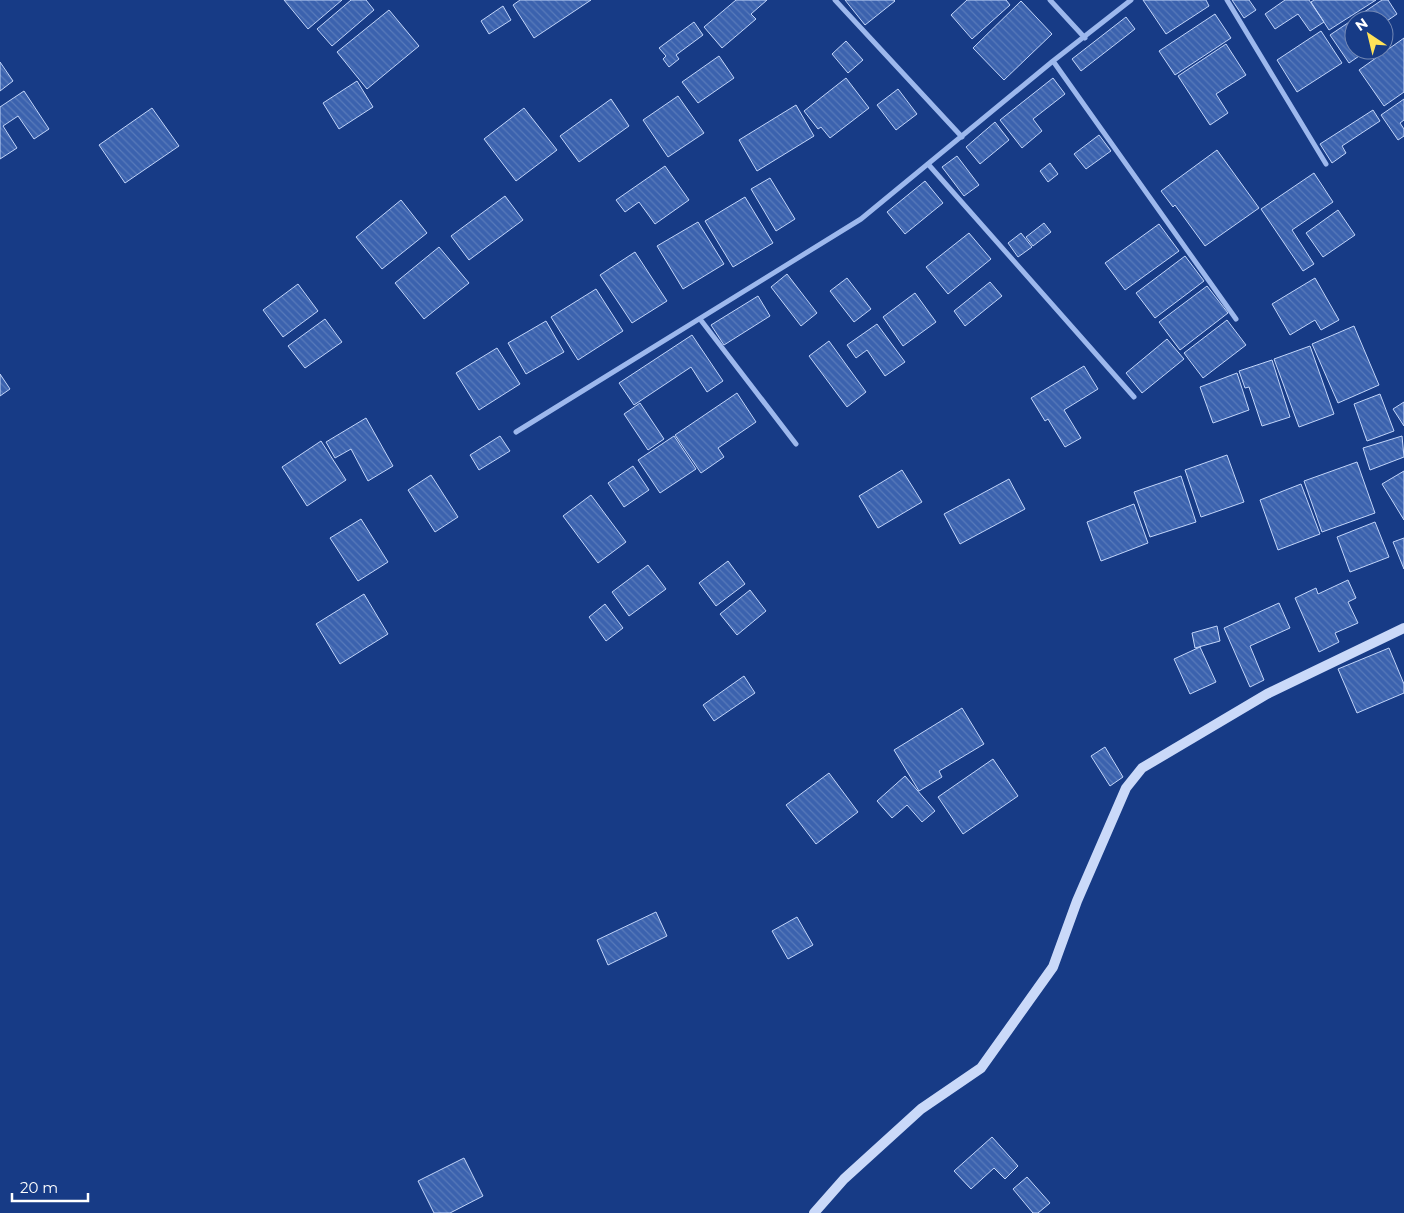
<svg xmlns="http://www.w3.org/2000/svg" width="1404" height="1213" font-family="Montserrat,sans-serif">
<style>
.building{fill:url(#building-back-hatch);stroke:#c2d5fa}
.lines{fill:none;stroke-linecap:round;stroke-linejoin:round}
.street{stroke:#9db8ed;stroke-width:5}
.secondary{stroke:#cad9f9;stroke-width:10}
</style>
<defs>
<pattern id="building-back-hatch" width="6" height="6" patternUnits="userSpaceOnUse" patternTransform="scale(1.25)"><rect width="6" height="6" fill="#3b62ae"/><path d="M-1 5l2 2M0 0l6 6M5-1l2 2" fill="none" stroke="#587aba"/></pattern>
</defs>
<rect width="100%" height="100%" fill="#173b86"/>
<!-- building -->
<path class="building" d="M 284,0 L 342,0 L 308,29 Z
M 351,0 L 366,0 L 374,10 L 332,46 L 317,29 Z
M 520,0 L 591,0 L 534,38 L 513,5 Z
M 736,0 L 767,0 L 751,14 L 756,19 L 722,48 L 704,27 Z
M 845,0 L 894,0 L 895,1 L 865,25 Z
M 967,0 L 1006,0 L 1010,5 L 972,39 L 951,15 Z
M 1143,0 L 1206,0 L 1209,6 L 1166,34 Z
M 1232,0 L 1249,0 L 1256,10 L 1244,18 Z
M 1285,0 L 1309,0 L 1324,22 L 1310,31 L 1298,14 L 1275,29 L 1265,14 Z
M 1314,0 L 1376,0 L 1329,30 L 1311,2 Z
M 1382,0 L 1388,0 L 1397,14 L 1384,23 L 1384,20 L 1354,20 L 1354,50 L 1359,50 L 1362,54 L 1349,63 L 1330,35 Z
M 1021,1 L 1052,34 L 1004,80 L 973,48 Z
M 503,6 L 511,20 L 489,34 L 481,21 Z
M 389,10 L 419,46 L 367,89 L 337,52 Z
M 1215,14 L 1231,38 L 1175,75 L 1159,51 Z
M 1126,17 L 1135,29 L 1081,71 L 1072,59 Z
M 694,22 L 703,35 L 676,55 L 679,59 L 669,67 L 663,59 L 666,56 L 659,48 Z
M 1321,31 L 1342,63 L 1297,92 L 1277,60 Z
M 1404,38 L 1404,92 L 1384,106 L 1359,70 Z
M 846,41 L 863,60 L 848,73 L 832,54 Z
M 1226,44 L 1246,75 L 1216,94 L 1228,113 L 1210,125 L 1178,76 Z
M 719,56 L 734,78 L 698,103 L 682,82 Z
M 0,62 L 13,81 L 0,91 Z
M 846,78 L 869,108 L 830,138 L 821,127 L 818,129 L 804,111 Z
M 1053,78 L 1065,94 L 1033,119 L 1042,131 L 1022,148 L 1000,120 Z
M 357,81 L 373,107 L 339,129 L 323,103 Z
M 898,89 L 917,114 L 896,130 L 877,105 Z
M 24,91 L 49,129 L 34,139 L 18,116 L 3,126 L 17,148 L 0,159 L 0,107 Z
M 678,96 L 704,133 L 668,157 L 643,120 Z
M 611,99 L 629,126 L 579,162 L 560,136 Z
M 1404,99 L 1404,120 L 1400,123 L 1404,129 L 1404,136 L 1398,140 L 1381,115 Z
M 796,105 L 814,136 L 757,171 L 739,140 Z
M 152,108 L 179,146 L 125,183 L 99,145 Z
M 524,108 L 557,150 L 516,181 L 484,139 Z
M 1373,110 L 1380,121 L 1342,146 L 1346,153 L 1332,163 L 1320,144 Z
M 995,122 L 1009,140 L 980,164 L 966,147 Z
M 1099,135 L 1111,151 L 1086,169 L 1074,154 Z
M 1217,150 L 1259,208 L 1205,246 L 1175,205 L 1173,207 L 1161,191 Z
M 957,156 L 979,185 L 964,196 L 942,167 Z
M 1050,163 L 1058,174 L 1048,182 L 1040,171 Z
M 665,166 L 689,200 L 655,224 L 639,202 L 625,212 L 616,200 Z
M 1314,173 L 1333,202 L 1292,230 L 1314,264 L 1303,271 L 1261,209 Z
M 770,178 L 795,219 L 776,231 L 751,189 Z
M 925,181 L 943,203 L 905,234 L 887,212 Z
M 505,196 L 523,220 L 469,260 L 451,236 Z
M 745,197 L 773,243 L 733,267 L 705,221 Z
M 401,200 L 427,233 L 382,269 L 356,237 Z
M 1338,210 L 1355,235 L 1323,257 L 1306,233 Z
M 698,222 L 724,264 L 683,289 L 657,246 Z
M 1044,223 L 1051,232 L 1033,246 L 1026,237 Z
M 1159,224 L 1179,251 L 1125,290 L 1105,263 Z
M 969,233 L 991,259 L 948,294 L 926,267 Z
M 1021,233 L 1032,247 L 1018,257 L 1008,243 Z
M 439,247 L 469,283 L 424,319 L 395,283 Z
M 635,252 L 667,301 L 632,323 L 600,275 Z
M 1185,256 L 1204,281 L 1155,318 L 1136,293 Z
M 787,274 L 817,313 L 801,326 L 771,287 Z
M 847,278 L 871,309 L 854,322 L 830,291 Z
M 1315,278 L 1339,320 L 1321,330 L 1315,320 L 1290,335 L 1272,304 Z
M 990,282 L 1002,296 L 965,326 L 954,311 Z
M 298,284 L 318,311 L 283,337 L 263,310 Z
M 1207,286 L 1228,313 L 1180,350 L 1159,322 Z
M 596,289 L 623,331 L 578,360 L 551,317 Z
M 915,293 L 936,322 L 903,346 L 883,317 Z
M 758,296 L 770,316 L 724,345 L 711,325 Z
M 325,319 L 342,342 L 305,368 L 288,346 Z
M 1227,320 L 1246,345 L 1203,378 L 1184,353 Z
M 546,321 L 564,352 L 526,374 L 508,343 Z
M 877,324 L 905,362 L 885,376 L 867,350 L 856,358 L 847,345 Z
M 1354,326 L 1379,385 L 1338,403 L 1312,344 Z
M 692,335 L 723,381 L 707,392 L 691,367 L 634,405 L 619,383 Z
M 1167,339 L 1184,359 L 1142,393 L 1126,373 Z
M 829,341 L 866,392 L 847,407 L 809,356 Z
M 1310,346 L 1334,414 L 1299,427 L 1274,359 Z
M 497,348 L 520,384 L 479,410 L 456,373 Z
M 1272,360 L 1290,417 L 1262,426 L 1249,387 L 1245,388 L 1239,371 Z
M 1084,366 L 1098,389 L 1064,410 L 1081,438 L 1065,447 L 1048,419 L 1045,421 L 1031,398 Z
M 1237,373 L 1249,410 L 1213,423 L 1200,387 Z
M 0,374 L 10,389 L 0,396 Z
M 737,393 L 756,422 L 718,448 L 724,457 L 701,473 L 675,435 Z
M 1380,394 L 1394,431 L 1367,441 L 1354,404 Z
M 1404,402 L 1404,426 L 1393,409 Z
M 640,403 L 664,439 L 648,450 L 624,414 Z
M 366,418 L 393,466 L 368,481 L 351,449 L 335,458 L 326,442 Z
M 500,436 L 510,451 L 479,470 L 470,455 Z
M 674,436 L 696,469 L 660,493 L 638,460 Z
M 1402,436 L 1404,457 L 1370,470 L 1363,448 Z
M 321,441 L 346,480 L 307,506 L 282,467 Z
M 1227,455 L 1244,502 L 1201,517 L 1185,470 Z
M 1357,462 L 1375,513 L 1322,532 L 1304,481 Z
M 633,466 L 649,490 L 624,507 L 608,483 Z
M 902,470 L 922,502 L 878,528 L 859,496 Z
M 1404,471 L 1404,520 L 1382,484 Z
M 431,475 L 458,517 L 435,532 L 408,490 Z
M 1181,476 L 1196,522 L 1150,537 L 1134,492 Z
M 1009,479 L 1025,509 L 960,544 L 944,514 Z
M 1301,484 L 1320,534 L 1278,550 L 1260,500 Z
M 591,495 L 626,542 L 598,563 L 563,516 Z
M 1134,504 L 1148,543 L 1101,561 L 1087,522 Z
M 361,519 L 388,562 L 358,581 L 330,538 Z
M 1375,522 L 1389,557 L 1350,572 L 1337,537 Z
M 1404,538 L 1404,569 L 1393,542 Z
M 728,561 L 745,584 L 716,606 L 699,583 Z
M 648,565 L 666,589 L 629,616 L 612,592 Z
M 1348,580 L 1356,598 L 1348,602 L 1358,623 L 1335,633 L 1339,642 L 1319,652 L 1295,598 L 1316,588 L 1318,594 Z
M 750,590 L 766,611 L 737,635 L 720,614 Z
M 364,594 L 388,634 L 340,664 L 316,624 Z
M 1279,603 L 1290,628 L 1250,646 L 1264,680 L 1250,687 L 1224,628 Z
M 605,604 L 623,628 L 606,641 L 589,617 Z
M 1217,626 L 1220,641 L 1195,648 L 1192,633 Z
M 1200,647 L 1216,682 L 1190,694 L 1174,659 Z
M 1389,648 L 1404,684 L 1404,693 L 1357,713 L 1338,669 Z
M 744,676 L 755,693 L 714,721 L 703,705 Z
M 962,708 L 984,744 L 939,771 L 942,777 L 919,791 L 894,750 Z
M 1105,747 L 1123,777 L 1110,786 L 1091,756 Z
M 993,759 L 1018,796 L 963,834 L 938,797 Z
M 829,773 L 858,812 L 816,844 L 786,805 Z
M 905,776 L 935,811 L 922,822 L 907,805 L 892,818 L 877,801 Z
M 656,912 L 667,936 L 608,965 L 597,940 Z
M 797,917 L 813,945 L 788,959 L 772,931 Z
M 992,1137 L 1018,1166 L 1005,1179 L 994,1168 L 971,1189 L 954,1171 Z
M 464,1158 L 483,1196 L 450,1213 L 434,1213 L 418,1181 Z
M 1027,1177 L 1050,1203 L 1038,1213 L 1033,1213 L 1013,1189 Z"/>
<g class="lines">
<!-- street -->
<path class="street" d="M 835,0 L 962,137
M 1050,0 L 1085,38
M 1227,0 L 1326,164
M 1053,61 L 1236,319
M 928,164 L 1134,397
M 700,319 L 796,444
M 516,432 L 861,219 L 1053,61 L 1131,0"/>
<!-- secondary -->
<path class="secondary" d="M 814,1213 L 844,1179 L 921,1109 L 981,1068 L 1053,967 L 1077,901 L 1126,788 L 1142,768 L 1267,694 L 1404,628"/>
</g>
<!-- north arrow -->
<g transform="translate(1369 35) rotate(325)"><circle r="24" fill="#173b86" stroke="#7489b6"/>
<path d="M0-4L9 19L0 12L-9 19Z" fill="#ffe259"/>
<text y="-8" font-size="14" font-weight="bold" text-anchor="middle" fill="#ffffff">N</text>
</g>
<!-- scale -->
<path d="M12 1193v8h76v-8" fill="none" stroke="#ffffff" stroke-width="2.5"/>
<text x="20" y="1193" font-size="15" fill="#ffffff" stroke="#173b86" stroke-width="4" paint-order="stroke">20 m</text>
</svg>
